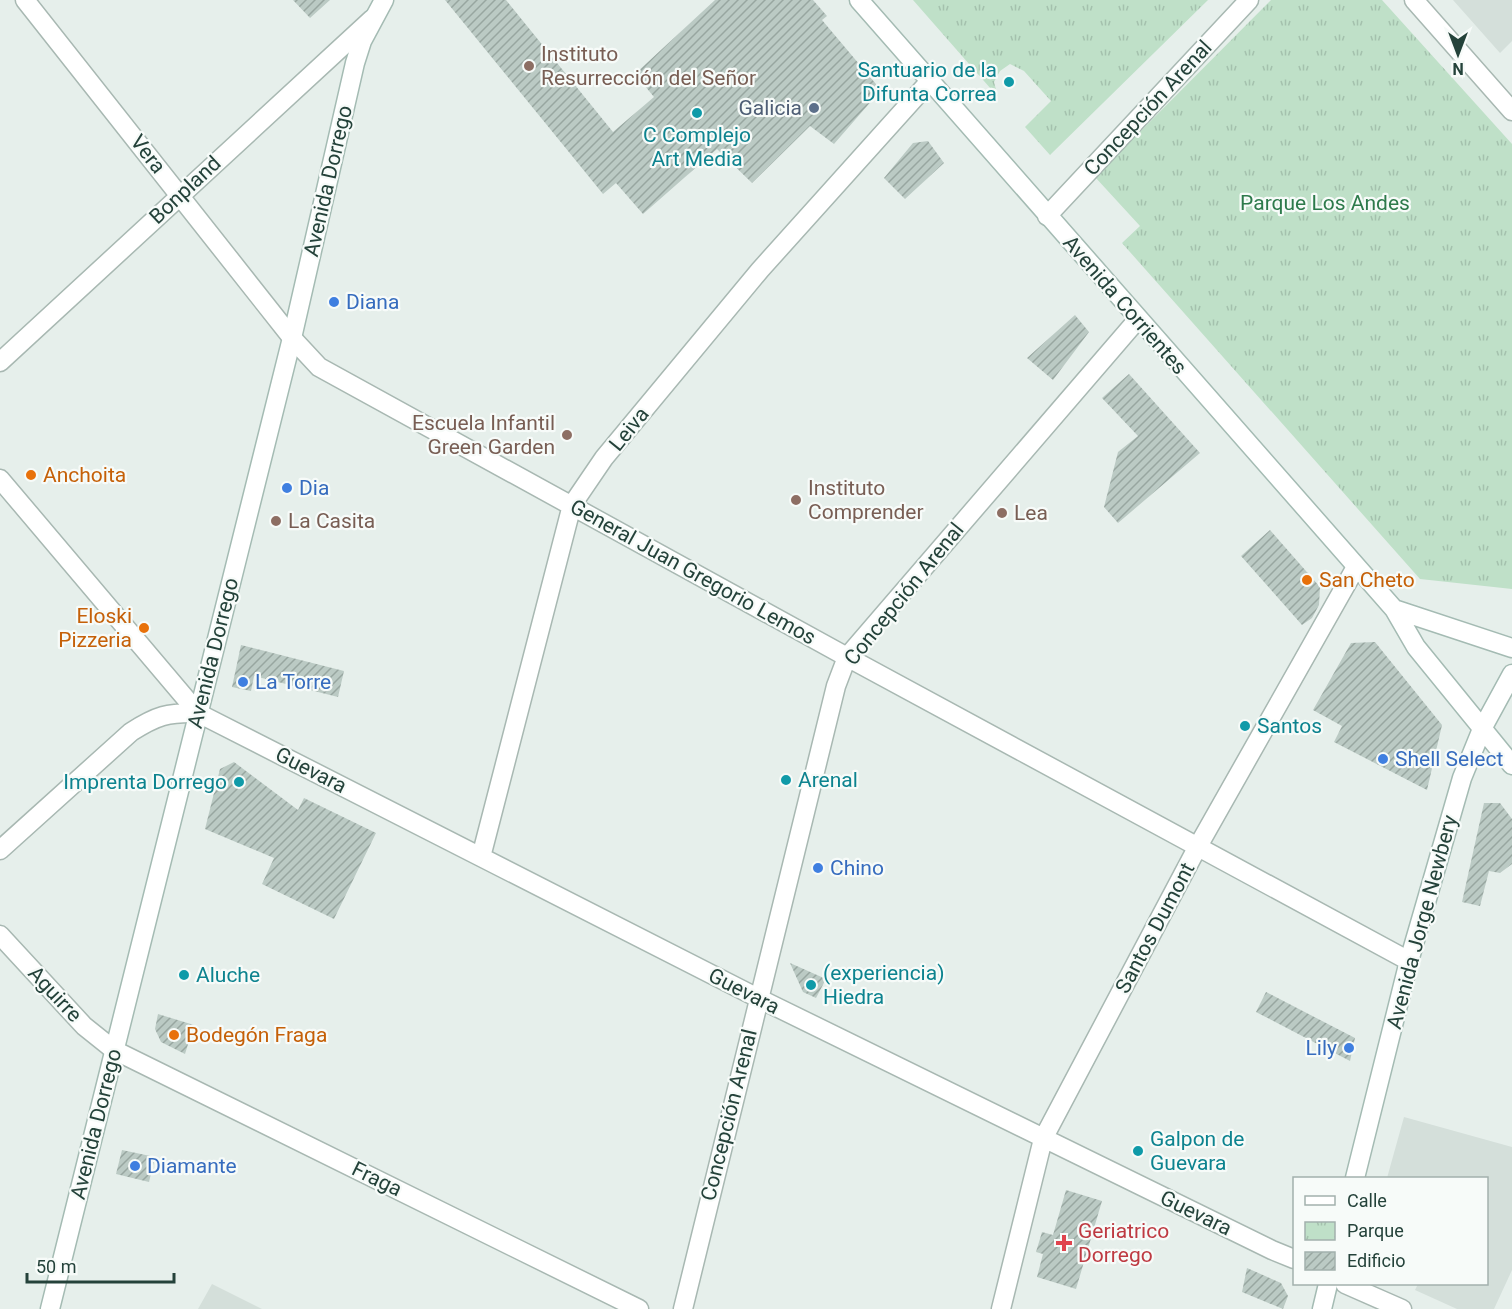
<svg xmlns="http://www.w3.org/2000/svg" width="1512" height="1309" font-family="Roboto,sans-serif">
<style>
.built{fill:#d4dfda}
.park{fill:url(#park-tufts)}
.building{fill:url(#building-hatch)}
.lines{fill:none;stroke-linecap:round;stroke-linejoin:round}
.minor-casing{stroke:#a8b8b2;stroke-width:21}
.secondary-casing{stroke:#a4bbb3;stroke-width:21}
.minor{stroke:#fff;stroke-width:18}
.secondary{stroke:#fff;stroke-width:18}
.education-dot{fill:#8d6e63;stroke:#f7fbf9;stroke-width:2}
.culture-dot{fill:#0f9aa8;stroke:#f7fbf9;stroke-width:2}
.service-dot{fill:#5c6f8a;stroke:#f7fbf9;stroke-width:2}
.shop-dot{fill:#3f7fe0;stroke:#f7fbf9;stroke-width:2}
.food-dot{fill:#e8710a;stroke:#f7fbf9;stroke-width:2}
.health-dot{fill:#e0444e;stroke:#f7fbf9;stroke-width:2}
.labels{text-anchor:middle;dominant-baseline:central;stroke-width:4.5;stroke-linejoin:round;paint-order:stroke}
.education-label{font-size:21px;fill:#785e54;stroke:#f7fbf9;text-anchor:start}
.culture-label{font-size:21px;fill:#0d838f;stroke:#f7fbf9;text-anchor:start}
.service-label{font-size:21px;fill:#4e5e75;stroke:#f7fbf9;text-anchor:end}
.street-label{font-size:21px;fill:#24423a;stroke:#f7fbf9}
.park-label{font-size:21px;fill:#2d7a4b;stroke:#f7fbf9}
.shop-label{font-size:21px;fill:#366cbe;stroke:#f7fbf9;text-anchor:start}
.food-label{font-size:21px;fill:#c56008;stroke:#f7fbf9;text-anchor:start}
.health-label{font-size:21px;fill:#be3a42;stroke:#f7fbf9;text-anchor:start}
</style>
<defs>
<pattern id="park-tufts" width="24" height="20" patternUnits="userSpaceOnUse" patternTransform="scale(1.5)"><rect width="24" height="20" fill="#bfe0c8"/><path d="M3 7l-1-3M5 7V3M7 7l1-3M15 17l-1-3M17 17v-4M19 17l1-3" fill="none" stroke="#a4c1ad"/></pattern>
<pattern id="building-hatch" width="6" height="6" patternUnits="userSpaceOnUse" patternTransform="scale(1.5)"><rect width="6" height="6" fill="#bbcac4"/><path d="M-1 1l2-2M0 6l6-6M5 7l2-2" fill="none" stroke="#98a6a0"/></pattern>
</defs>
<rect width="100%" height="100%" fill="#e6efeb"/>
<!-- built -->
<path class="built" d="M 1453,0 L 1512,0 L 1512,41 L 1500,53 Z
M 1404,1117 L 1512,1147 L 1512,1270 L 1494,1309 L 1457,1309 L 1415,1290 L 1418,1284 L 1486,1284 L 1486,1178 L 1387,1178 Z
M 212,1284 L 262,1309 L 198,1309 Z"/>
<!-- park -->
<path class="park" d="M 913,0 L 1208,0 L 1050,155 L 1025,127 L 1051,101 L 1024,71 L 1010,64 L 1000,71 L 994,82 L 998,97 Z
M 1271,0 L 1382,0 L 1512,144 L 1512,589 L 1420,579 L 1122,243 L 1140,226 L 1095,177 Z"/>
<!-- building -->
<path class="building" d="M 293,0 L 330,0 L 310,18 Z
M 445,0 L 506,0 L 613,132 L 654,97 L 635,74 L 715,0 L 813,0 L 827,16 L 822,20 L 881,90 L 834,144 L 810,126 L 752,183 L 717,149 L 643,214 L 616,183 L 603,194 Z
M 928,141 L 944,163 L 905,199 L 884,178 L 913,143 Z
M 1075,315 L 1089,332 L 1053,380 L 1027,358 Z
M 1129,374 L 1200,453 L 1118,523 L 1104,507 L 1118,452 L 1138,436 L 1102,398 Z
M 1270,530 L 1320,587 L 1319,605 L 1312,618 L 1302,625 L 1241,556 Z
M 1375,642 L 1442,725 L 1427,790 L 1334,742 L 1342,726 L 1313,710 L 1351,643 Z
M 241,645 L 344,671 L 338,697 L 254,676 L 251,691 L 232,687 Z
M 234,762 L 298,810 L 304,798 L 376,833 L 334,919 L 262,884 L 274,858 L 205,829 L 220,769 Z
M 1484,803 L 1500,803 L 1512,819 L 1512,864 L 1500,873 L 1489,871 L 1480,906 L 1462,902 Z
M 790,963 L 826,979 L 816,998 L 803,992 Z
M 1266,992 L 1355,1038 L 1350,1061 L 1256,1012 Z
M 158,1014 L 194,1025 L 185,1054 L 161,1042 L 155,1029 Z
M 122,1150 L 155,1157 L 149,1182 L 116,1174 Z
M 1066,1190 L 1102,1201 L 1076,1289 L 1037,1277 L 1043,1254 L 1036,1252 L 1042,1232 L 1053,1235 Z
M 1247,1268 L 1281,1283 L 1288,1296 L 1283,1309 L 1242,1292 Z"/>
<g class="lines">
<!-- minor casing -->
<g class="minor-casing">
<path id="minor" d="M 25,0 L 292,338 L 319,367 L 847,657 L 1409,961
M 1414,0 L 1512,111
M 1047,216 L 1249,0
M 0,362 L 372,19
M 0,479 L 198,713 L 758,998 L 1272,1250 L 1294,1259
M 0,850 L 131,732 C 156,716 168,712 198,713
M 481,857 L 572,505 L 604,458 L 760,270 L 929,82
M 0,935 L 84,1026 L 114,1050 L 639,1309
M 1345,1284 L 1402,1309
M 683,1309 L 836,686 L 847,657 L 1138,319
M 1001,1309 L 1043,1139 L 1197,848 L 1356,567"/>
</g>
<!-- secondary casing -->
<g class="secondary-casing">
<path id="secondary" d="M 859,0 L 1394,609 L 1416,647 L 1512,765
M 1394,609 L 1512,648
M 1355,1178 L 1409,961 L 1462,778 L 1482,729 L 1512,674
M 50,1309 L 292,338 L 355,63 L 362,41 L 384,0
M 1322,1309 L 1328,1284"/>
</g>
<!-- minor -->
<use href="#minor" class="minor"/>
<!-- secondary -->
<use href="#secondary" class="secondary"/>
</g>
<!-- markers -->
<g class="education-dot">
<circle cx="529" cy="66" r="6"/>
<circle cx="567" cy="435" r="6"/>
<circle cx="796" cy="500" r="6"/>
<circle cx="1002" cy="513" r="6"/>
<circle cx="276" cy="521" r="6"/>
</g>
<g class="culture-dot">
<circle cx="1009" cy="82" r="6"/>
<circle cx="697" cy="113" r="6"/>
<circle cx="1245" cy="726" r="6"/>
<circle cx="786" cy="780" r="6"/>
<circle cx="239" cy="782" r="6"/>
<circle cx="184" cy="975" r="6"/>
<circle cx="811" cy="985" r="6"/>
<circle cx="1138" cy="1151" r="6"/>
</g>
<circle class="service-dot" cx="814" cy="108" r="6"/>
<g class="shop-dot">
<circle cx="334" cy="302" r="6"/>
<circle cx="287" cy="488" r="6"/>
<circle cx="243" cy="682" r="6"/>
<circle cx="1383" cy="759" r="6"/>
<circle cx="818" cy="868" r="6"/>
<circle cx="1349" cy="1048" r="6"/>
<circle cx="135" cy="1166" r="6"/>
</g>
<g class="food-dot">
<circle cx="31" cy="475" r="6"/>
<circle cx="1307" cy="580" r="6"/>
<circle cx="144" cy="628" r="6"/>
<circle cx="174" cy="1035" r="6"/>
</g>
<path class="health-dot" d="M1061 1234h6v6h6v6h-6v6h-6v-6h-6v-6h6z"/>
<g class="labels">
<!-- education labels -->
<g class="education-label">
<text x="541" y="54">Instituto<tspan x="541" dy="24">Resurrección del Señor</tspan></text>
<text x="555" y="423" text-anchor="end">Escuela Infantil<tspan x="555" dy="24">Green Garden</tspan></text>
<text x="808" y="488">Instituto<tspan x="808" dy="24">Comprender</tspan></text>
<text x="1014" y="513">Lea</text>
<text x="288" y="521">La Casita</text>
</g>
<!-- culture labels -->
<g class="culture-label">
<text x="997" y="70" text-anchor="end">Santuario de la<tspan x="997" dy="24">Difunta Correa</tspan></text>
<text x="697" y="135" text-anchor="middle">C Complejo<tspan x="697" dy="24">Art Media</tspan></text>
<text x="1257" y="726">Santos</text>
<text x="798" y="780">Arenal</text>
<text x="227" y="782" text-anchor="end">Imprenta Dorrego</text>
<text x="823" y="973">(experiencia)<tspan x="823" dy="24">Hiedra</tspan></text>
<text x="196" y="975">Aluche</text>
<text x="1150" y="1139">Galpon de<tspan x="1150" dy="24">Guevara</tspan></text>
</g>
<!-- service labels -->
<g class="service-label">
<text x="802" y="108">Galicia</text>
</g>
<!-- street labels -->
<g class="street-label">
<text transform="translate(1148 108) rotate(-47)">Concepción Arenal</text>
<text transform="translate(148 154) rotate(52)">Vera</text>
<text transform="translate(328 181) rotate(-77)">Avenida Dorrego</text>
<text transform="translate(185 190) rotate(-43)">Bonpland</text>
<text transform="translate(1125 305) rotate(49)">Avenida Corrientes</text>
<text transform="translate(629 429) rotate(-51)">Leiva</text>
<text transform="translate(693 572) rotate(29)">General Juan Gregorio Lemos</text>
<text transform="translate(904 594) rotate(-51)">Concepción Arenal</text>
<text transform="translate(213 653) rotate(-76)">Avenida Dorrego</text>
<text transform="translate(311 770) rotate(27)">Guevara</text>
<text transform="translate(1422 922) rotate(-75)">Avenida Jorge Newbery</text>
<text transform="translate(1155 928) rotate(-62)">Santos Dumont</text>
<text transform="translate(744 991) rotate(27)">Guevara</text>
<text transform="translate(55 994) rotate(47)">Aguirre</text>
<text transform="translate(729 1115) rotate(-76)">Concepción Arenal</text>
<text transform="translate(96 1124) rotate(-76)">Avenida Dorrego</text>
<text transform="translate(377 1179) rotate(26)">Fraga</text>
<text transform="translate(1196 1213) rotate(26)">Guevara</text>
</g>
<!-- park labels -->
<g class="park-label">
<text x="1325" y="203">Parque Los Andes</text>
</g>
<!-- shop labels -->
<g class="shop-label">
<text x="346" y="302">Diana</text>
<text x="299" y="488">Dia</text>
<text x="255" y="682">La Torre</text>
<text x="1395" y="759">Shell Select</text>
<text x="830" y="868">Chino</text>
<text x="1337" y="1048" text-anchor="end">Lily</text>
<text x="147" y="1166">Diamante</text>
</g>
<!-- food labels -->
<g class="food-label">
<text x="43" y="475">Anchoita</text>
<text x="1319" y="580">San Cheto</text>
<text x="132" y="616" text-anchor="end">Eloski<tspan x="132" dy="24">Pizzeria</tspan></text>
<text x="186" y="1035">Bodegón Fraga</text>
</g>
<!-- health labels -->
<g class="health-label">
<text x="1078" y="1231">Geriatrico<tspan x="1078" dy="24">Dorrego</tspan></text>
</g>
</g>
<!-- legend -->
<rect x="1293" y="1177" width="195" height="108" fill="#f7fbf9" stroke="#a3b1ad" stroke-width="1.5"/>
<rect x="1305" y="1196" width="30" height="9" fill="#ffffff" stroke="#a3b1ad" stroke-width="1.5"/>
<text x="1347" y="1207" font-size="18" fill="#24423a">Calle</text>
<rect x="1305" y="1222" width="30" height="18" fill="url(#park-tufts)" stroke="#a3b1ad" stroke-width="1.5"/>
<text x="1347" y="1237" font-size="18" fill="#24423a">Parque</text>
<rect x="1305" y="1252" width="30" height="18" fill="url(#building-hatch)" stroke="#a3b1ad" stroke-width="1.5"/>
<text x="1347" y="1267" font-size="18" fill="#24423a">Edificio</text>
<!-- north arrow -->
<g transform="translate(1458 54) rotate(180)" stroke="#f7fbf9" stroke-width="4.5" paint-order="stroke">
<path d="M0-4.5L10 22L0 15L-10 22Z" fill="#24423a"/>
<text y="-9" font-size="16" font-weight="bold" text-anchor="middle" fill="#24423a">N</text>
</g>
<!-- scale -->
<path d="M27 1273v9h147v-9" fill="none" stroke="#24423a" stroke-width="3"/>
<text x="36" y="1273" font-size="18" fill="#24423a" stroke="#f7fbf9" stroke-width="4.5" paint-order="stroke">50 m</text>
</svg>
